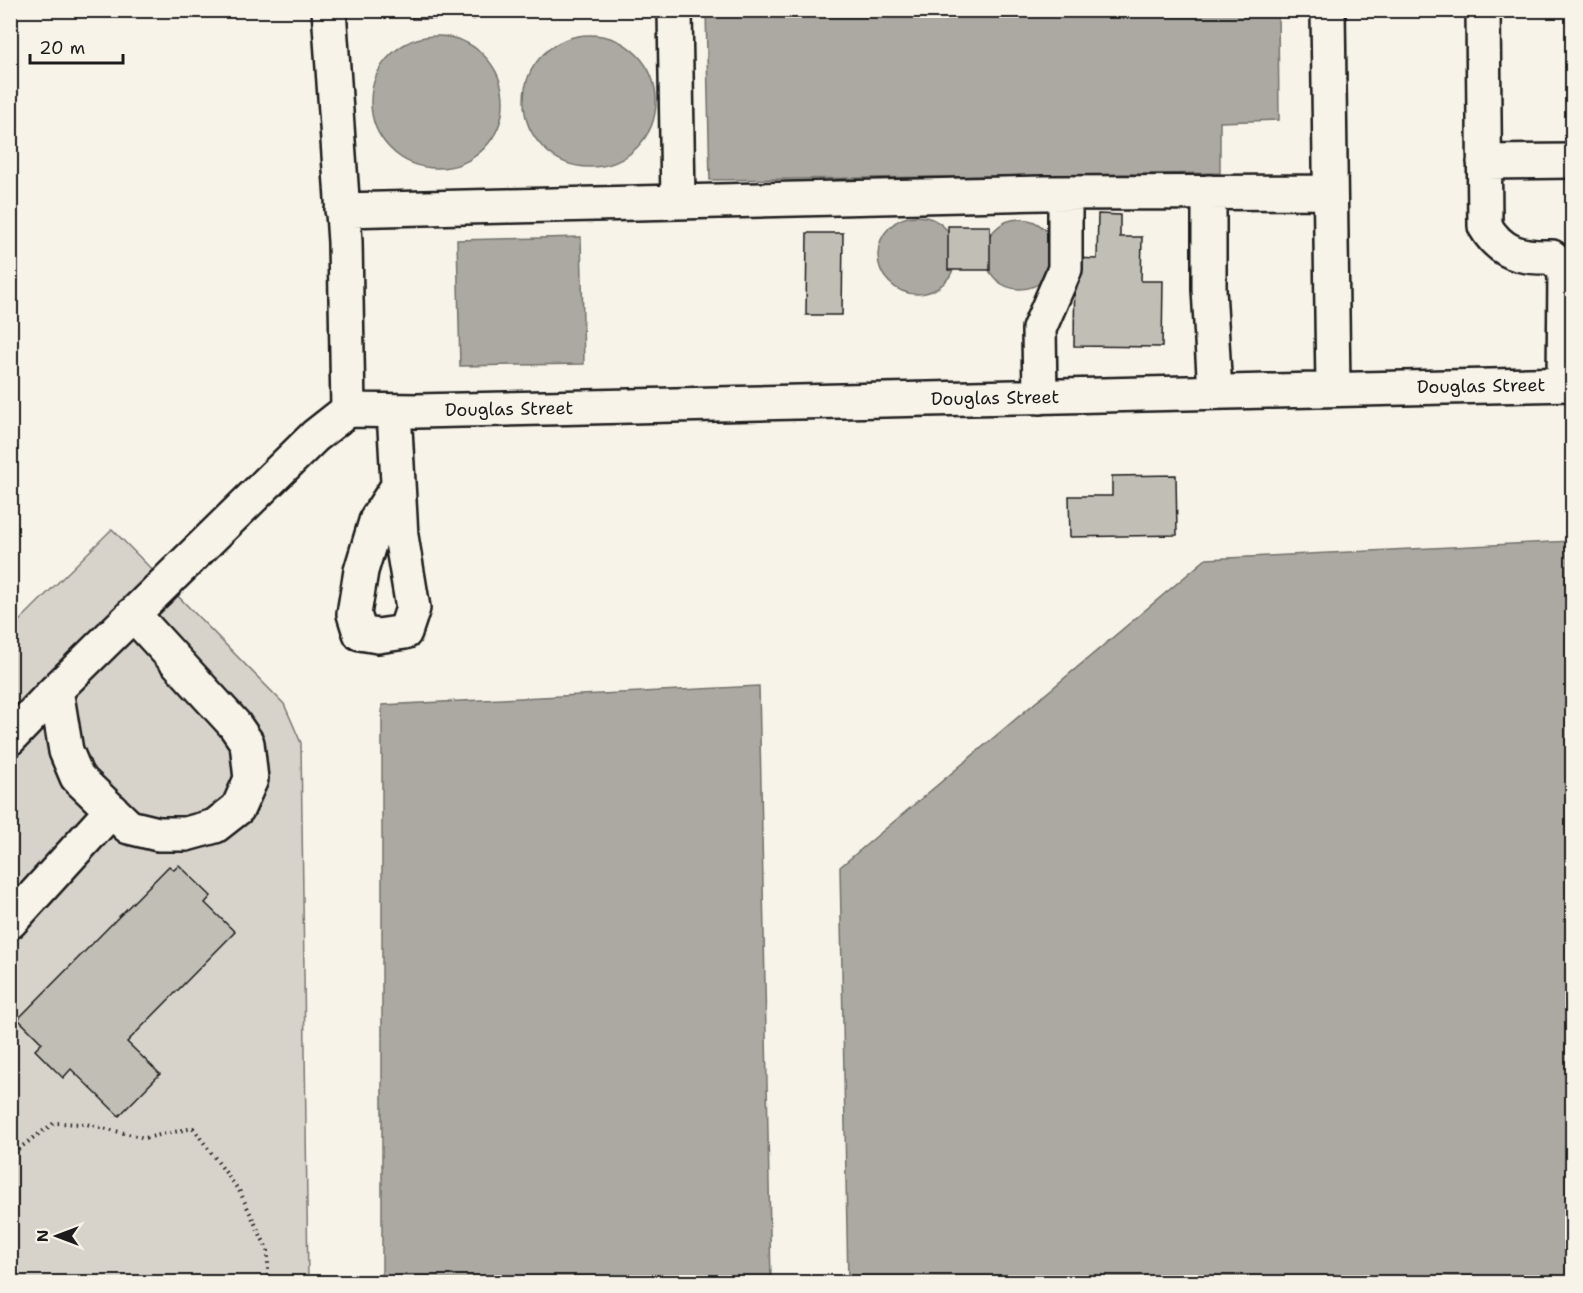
<svg xmlns="http://www.w3.org/2000/svg" width="1583" height="1293" font-family="'Shantell Sans',sans-serif">
<style>
.green{fill:#d7d3cb;stroke:#7a7874;stroke-width:1.5}
.water{fill:#aca9a2;stroke:#72716c;stroke-width:1.5}
.building{fill:#c0beb5;stroke:#1c1c1c;stroke-width:1.5}
.lines{fill:none;stroke-linecap:round;stroke-linejoin:round}
.minor-casing{stroke:#1c1c1c;stroke-width:38}
.path{stroke:#1c1c1c;stroke-width:4;stroke-dasharray:1.5 4.5;stroke-linecap:butt}
.minor{stroke:#f7f3e8;stroke-width:33}
.labels{text-anchor:middle;dominant-baseline:central;stroke-width:6;stroke-linejoin:round;paint-order:stroke}
.street-label{font-size:18px;fill:#1c1c1c;stroke:#f7f3e8}
</style>
<rect width="100%" height="100%" fill="#f7f3e8"/>
<filter id="ink" filterUnits="userSpaceOnUse"><feTurbulence type="fractalNoise" baseFrequency=".0167" numOctaves="2"/><feDisplacementMap in="SourceGraphic" scale="12" xChannelSelector="R" yChannelSelector="G"/><feConvolveMatrix kernelMatrix="1 2 1 2 8 2 1 2 1" color-interpolation-filters="sRGB"/></filter>
<g filter="url(#ink)">
<!-- green -->
<path class="green" d="M 112,529 L 284,704 L 301,743 L 308,1282 L 11,1282 L 11,629 Z"/>
<!-- water -->
<path class="water" d="M 706,11 L 1278,11 L 1279,120 L 1220,122 L 1220,173 L 710,180 Z
M524 101a66 66 0 1 1 132 0a66 66 0 1 1-132 0Z
M371 102a66 66 0 1 1 132 0a66 66 0 1 1-132 0Z
M878 255a39 39 0 1 1 78 0a39 39 0 1 1-78 0Z
M985 254a35 35 0 1 1 70 0a35 35 0 1 1-70 0Z
M 581,237 L 584,364 L 460,366 L 457,240 Z
M 1572,541 L 1572,1282 L 848,1282 L 840,867 L 1206,559 Z
M 759,686 L 771,1282 L 382,1282 L 382,705 Z"/>
<!-- building -->
<path class="building" d="M 412,10 L 475,10 L 475,19 L 412,19 Z
M 585,10 L 585,12 L 493,11 L 493,10 Z
M 1098,214 L 1120,215 L 1120,237 L 1142,237 L 1141,281 L 1163,281 L 1162,347 L 1074,346 L 1075,258 L 1097,259 Z
M 948,226 L 990,226 L 990,270 L 948,270 Z
M 807,233 L 843,233 L 842,315 L 806,315 Z
M 1176,475 L 1177,535 L 1070,537 L 1069,496 L 1112,496 L 1112,476 Z
M 179,865 L 211,896 L 205,903 L 235,932 L 127,1042 L 160,1074 L 119,1116 L 71,1069 L 63,1078 L 35,1050 L 42,1043 L 18,1019 L 169,866 L 174,870 Z"/>
<g class="lines">
<!-- minor casing -->
<g class="minor-casing">
<path id="minor" d="M 329,10 L 345,242 L 348,410
M 1328,10 L 1333,389
M 1483,10 L 1485,226 C 1501,254 1522,258 1552,257 L 1565,270 L 1564,384
M 1484,162 L 1572,161
M 1209,192 L 1209,289 L 1215,392
M 678,202 L 1044,193 L 1330,192
M 342,210 L 678,202 L 675,10
M 1040,397 L 1039,329 L 1065,269 L 1065,193
M 394,411 L 401,536 L 413,608 L 405,632 L 378,636 L 360,633 L 354,614 L 361,571 L 377,518 L 398,486
M 56,690 L 66,751 L 77,777 L 129,827 L 158,834 L 186,834 L 215,826 L 238,808 L 251,779 L 247,743 L 234,724 L 133,614
M 10,738 L 56,690 L 315,436 L 348,410 L 417,411 L 1572,384
M 10,922 L 112,810"/>
</g>
<!-- path -->
<path class="path" d="M 10,1165 L 17,1150 L 54,1123 L 86,1124 L 145,1138 L 193,1128 L 240,1192 L 268,1251 L 268,1282"/>
<!-- minor -->
<use href="#minor" class="minor"/>
</g>
</g>
<g class="labels">
<!-- street labels -->
<g class="street-label">
<text transform="translate(1481 386) rotate(-1)">Douglas Street</text>
<text transform="translate(995 398) rotate(-1)">Douglas Street</text>
<text transform="translate(509 409) rotate(-1)">Douglas Street</text>
</g>
</g>
<!-- margin -->
<rect width="1583" height="1293" fill="none" stroke="#f7f3e8" stroke-width="36"/>
<rect x="18" y="18" width="1547" height="1257" fill="none" stroke="#1c1c1c" stroke-width="2" filter="url(#ink)"/>
<!-- north arrow -->
<g transform="translate(57 1236) rotate(270)" stroke="#f7f3e8" stroke-width="4.5" paint-order="stroke">
<path d="M0-4.5L10 22L0 15L-10 22Z" fill="#1c1c1c"/>
<text y="-9" font-size="16" font-weight="bold" text-anchor="middle" fill="#1c1c1c">N</text>
</g>
<!-- scale -->
<path d="M30 54v9h93v-9" fill="none" stroke="#1c1c1c" stroke-width="3"/>
<text x="39" y="54" font-size="18" fill="#1c1c1c" stroke="#f7f3e8" stroke-width="4.5" paint-order="stroke">20 m</text>
</svg>
